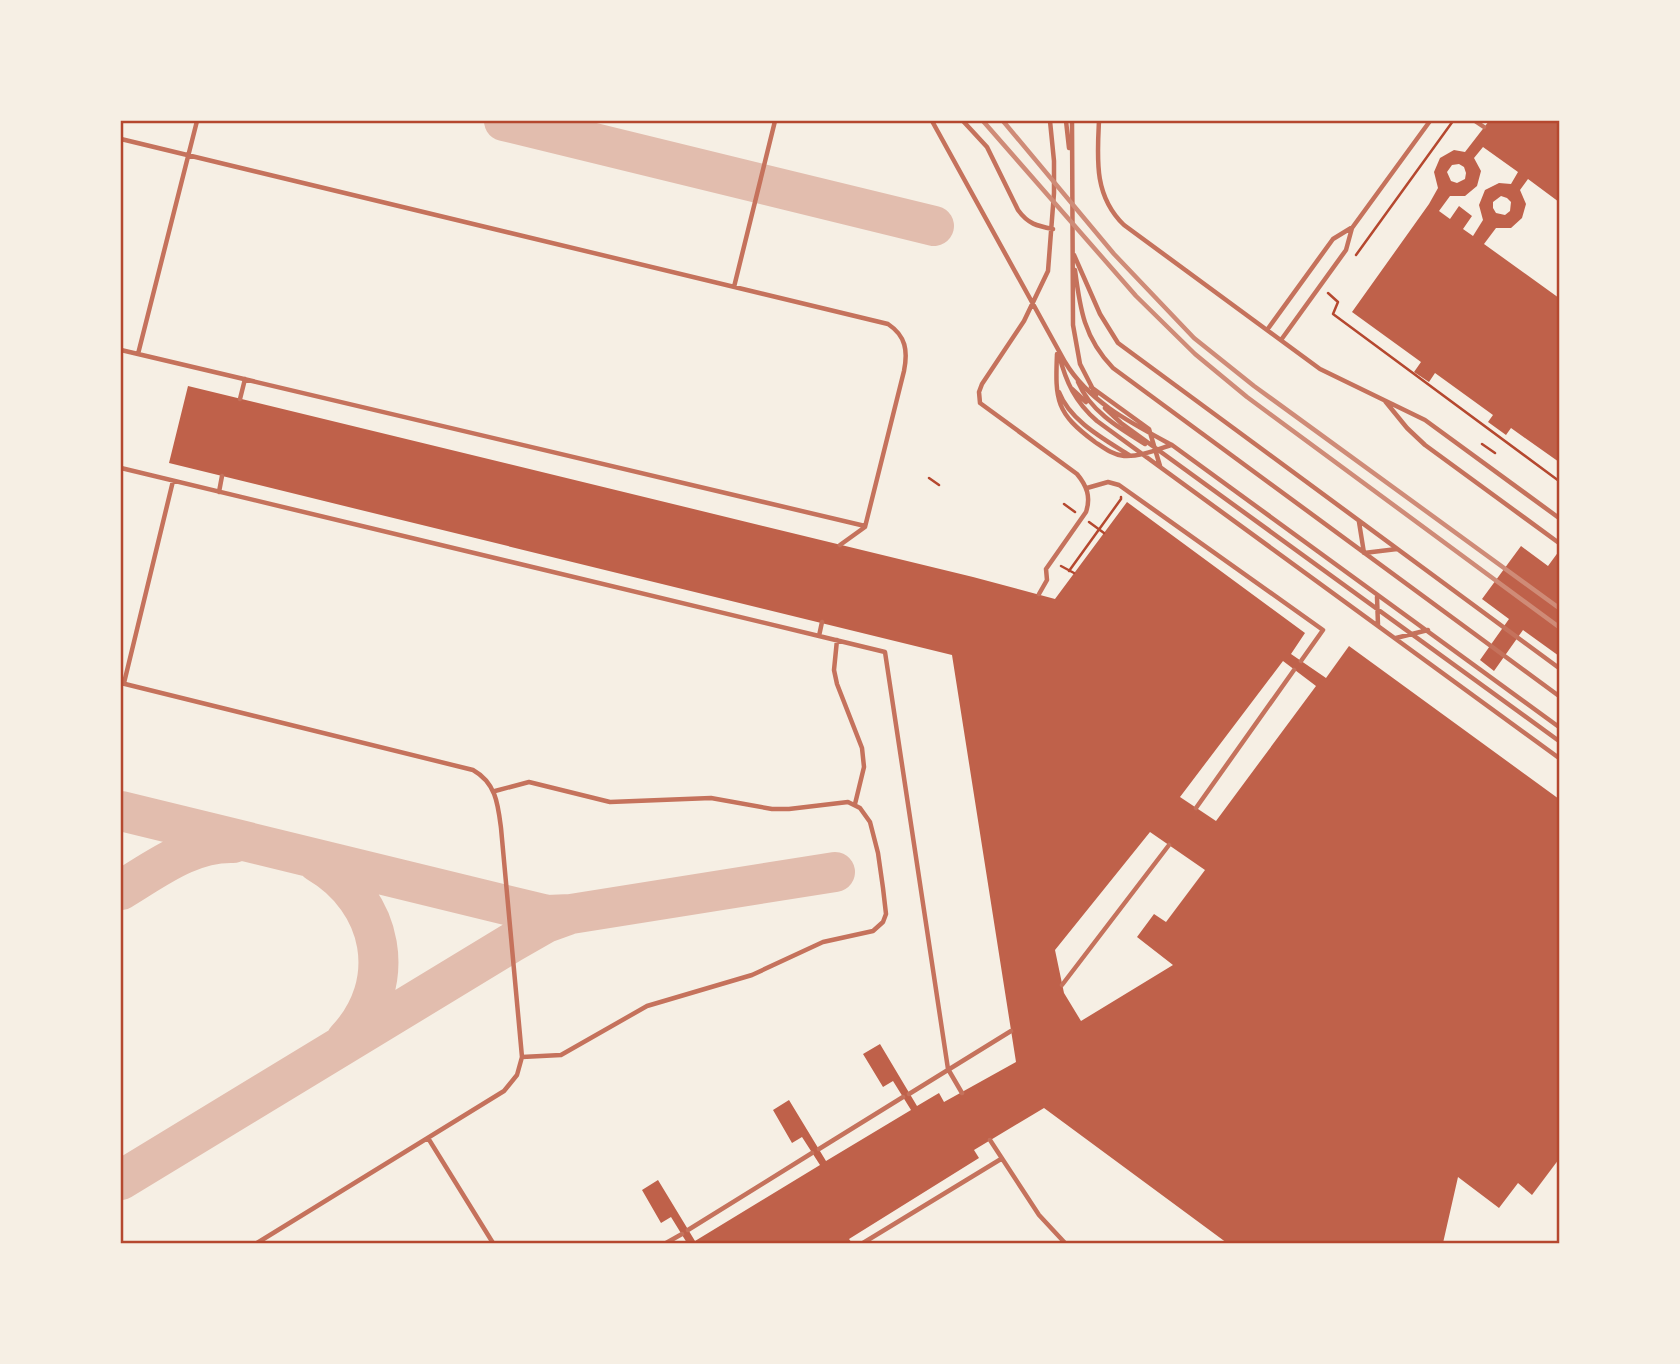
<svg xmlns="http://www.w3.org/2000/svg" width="1680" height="1364" font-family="Raleway,sans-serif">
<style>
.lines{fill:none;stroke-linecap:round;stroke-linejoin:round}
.taxiway{stroke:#e2bdae;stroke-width:40}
.building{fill:#bf614a;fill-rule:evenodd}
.path{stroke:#b5482f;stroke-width:2.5}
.service{stroke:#c5725c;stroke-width:4.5}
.rail{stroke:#cf8b77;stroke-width:4.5}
.neatline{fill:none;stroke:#b5482f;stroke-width:2.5}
</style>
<rect width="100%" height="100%" fill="#f6efe4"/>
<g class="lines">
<!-- taxiway -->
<path class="taxiway" d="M 504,121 L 934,226
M 121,811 L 547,915 L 571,914 L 835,872
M 317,862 C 384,901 400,983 346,1040
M 121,890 C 156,869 190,842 233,843
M 121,1180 L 511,943 L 546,923 L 571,914"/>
</g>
<!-- building -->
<path class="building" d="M 1489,121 L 1559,121 L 1559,202 L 1528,179 L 1520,190 L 1526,204 L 1522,218 L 1511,228 L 1496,228 L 1484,244 L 1559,298 L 1559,462 L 1511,428 L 1506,435 L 1488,422 L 1493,415 L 1435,373 L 1429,382 L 1414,372 L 1421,362 L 1352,312 L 1429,204 L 1438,188 L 1434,172 L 1440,158 L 1454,150 L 1465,152 ZM 1483,147 L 1518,172 L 1511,184 L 1499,183 L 1485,190 L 1479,205 L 1483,220 L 1473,236 L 1463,229 L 1472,216 L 1459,206 L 1450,219 L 1439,211 L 1450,196 L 1465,196 L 1477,186 L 1481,171 L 1474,158 ZM 1459,164 L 1464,167 L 1466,173 L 1465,179 L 1457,183 L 1451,181 L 1447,172 L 1452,165 ZM 1501,196 L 1507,198 L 1511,202 L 1510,211 L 1505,215 L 1496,213 L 1493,208 L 1493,202 Z
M 188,386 L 973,577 L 1055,599 L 1127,502 L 1305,633 L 1291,654 L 1326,678 L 1349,646 L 1559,799 L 1559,1159 L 1532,1195 L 1518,1183 L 1499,1208 L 1458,1177 L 1443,1243 L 1227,1243 L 1044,1108 L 974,1150 L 979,1158 L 849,1239 L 852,1243 L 687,1243 L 671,1217 L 661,1223 L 642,1190 L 658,1180 L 695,1241 L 820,1165 L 802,1137 L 792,1143 L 773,1110 L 789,1100 L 826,1161 L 911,1110 L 893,1081 L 883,1087 L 863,1054 L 880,1044 L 917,1106 L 939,1093 L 944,1102 L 1016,1062 L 952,655 L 169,463 ZM 1283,661 L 1316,686 L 1216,821 L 1180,797 ZM 1150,832 L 1205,870 L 1166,922 L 1154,914 L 1137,937 L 1173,965 L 1081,1021 L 1064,993 L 1055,950 Z
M 1521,546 L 1548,566 L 1559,551 L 1559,656 L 1523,630 L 1494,671 L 1480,660 L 1509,619 L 1482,599 Z"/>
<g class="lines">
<!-- path -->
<path class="path" d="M 1356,255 L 1453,121
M 1328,293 L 1338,302 L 1333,314 L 1559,481
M 1482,444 L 1495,453
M 929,478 L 939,485
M 1064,504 L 1075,512
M 1089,522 L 1104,533
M 1061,566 L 1074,573
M 1069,571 L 1121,499 L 1121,497"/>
<!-- service -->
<path class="service" d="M 932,121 L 1065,362 C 1089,402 1131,423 1172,445 L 1559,727
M 963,121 L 987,147 L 1018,210 C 1028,224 1037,226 1053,229
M 1066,121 L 1069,148
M 1072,121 L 1073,325 L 1080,364 L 1096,395
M 1099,121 C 1097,160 1094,196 1124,225 L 1320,369 L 1425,420 L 1559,518
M 1475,121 L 1484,127
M 121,139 L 888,324 C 906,336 908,351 904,371 L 865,527 L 840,545
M 1074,255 L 1100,314 L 1118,343 L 1559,668
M 1075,270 C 1080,309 1084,338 1113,368 L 1559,696
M 734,287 L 775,121
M 1267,330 L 1333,239 L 1351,228
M 1281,340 L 1346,250 L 1352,228 L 1430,121
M 121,350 L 865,526
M 138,354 L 197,121
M 1057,354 C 1055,401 1056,413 1095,442 C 1104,448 1113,455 1124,456 C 1139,457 1156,450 1171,445
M 1059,355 C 1066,382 1075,402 1097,421 L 1559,758
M 1078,382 C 1090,411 1119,428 1145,444
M 1091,387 L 1149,429 L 1160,466
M 1072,389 L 1086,402
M 1059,392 C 1070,421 1104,439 1129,455
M 240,399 L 245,379
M 1385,401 L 1407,428 L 1425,445 L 1559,543
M 1105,408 L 1121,423 L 1559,741
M 121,468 L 819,636
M 1087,488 L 1108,482 L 1119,485 L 1323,630 L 1301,661
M 219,492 L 222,476
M 1359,522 L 1364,553 L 1397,549
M 1039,594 L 1047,580 L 1046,569 L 1086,512 C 1091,497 1087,486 1077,474 L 980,403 L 979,392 L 982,384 L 1024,321 L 1048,271 L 1054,193 L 1054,161 L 1050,121
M 1377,597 L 1378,625
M 822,622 L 819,636 L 885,652 L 948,1069 L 962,1093
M 1396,638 L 1428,630
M 837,640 L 834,670 L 837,684 L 862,748 L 864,767 L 855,804
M 121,683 L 473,770 C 496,783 498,804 501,828 L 522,1057 L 517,1075 L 504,1091 L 257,1243
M 124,683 L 173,481
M 495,791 L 529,782 L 610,802 L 711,798 L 772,809 L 789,809 L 848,802 L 860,808 L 870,822 L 878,853 L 883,888 L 886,914 L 883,922 L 873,931 L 823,942 L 752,975 L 647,1006 L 561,1055 L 522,1057
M 1196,808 L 1294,670
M 1062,985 L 1169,845
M 909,1094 L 1011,1031
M 428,1138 L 493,1243
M 990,1140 L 1039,1215 L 1065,1243
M 819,1149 L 903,1097
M 688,1230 L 812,1153
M 666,1243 L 682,1234
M 863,1243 L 1001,1159"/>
<!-- rail -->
<path class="rail" d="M 983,121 L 1136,296 L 1195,354 L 1247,397 L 1559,627
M 1003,121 L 1114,254 L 1194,338 L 1254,386 L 1559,608"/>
</g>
<!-- border -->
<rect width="1680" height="1364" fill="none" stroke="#f6efe4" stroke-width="245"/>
<rect x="122" y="122" width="1436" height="1120" class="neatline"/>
</svg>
